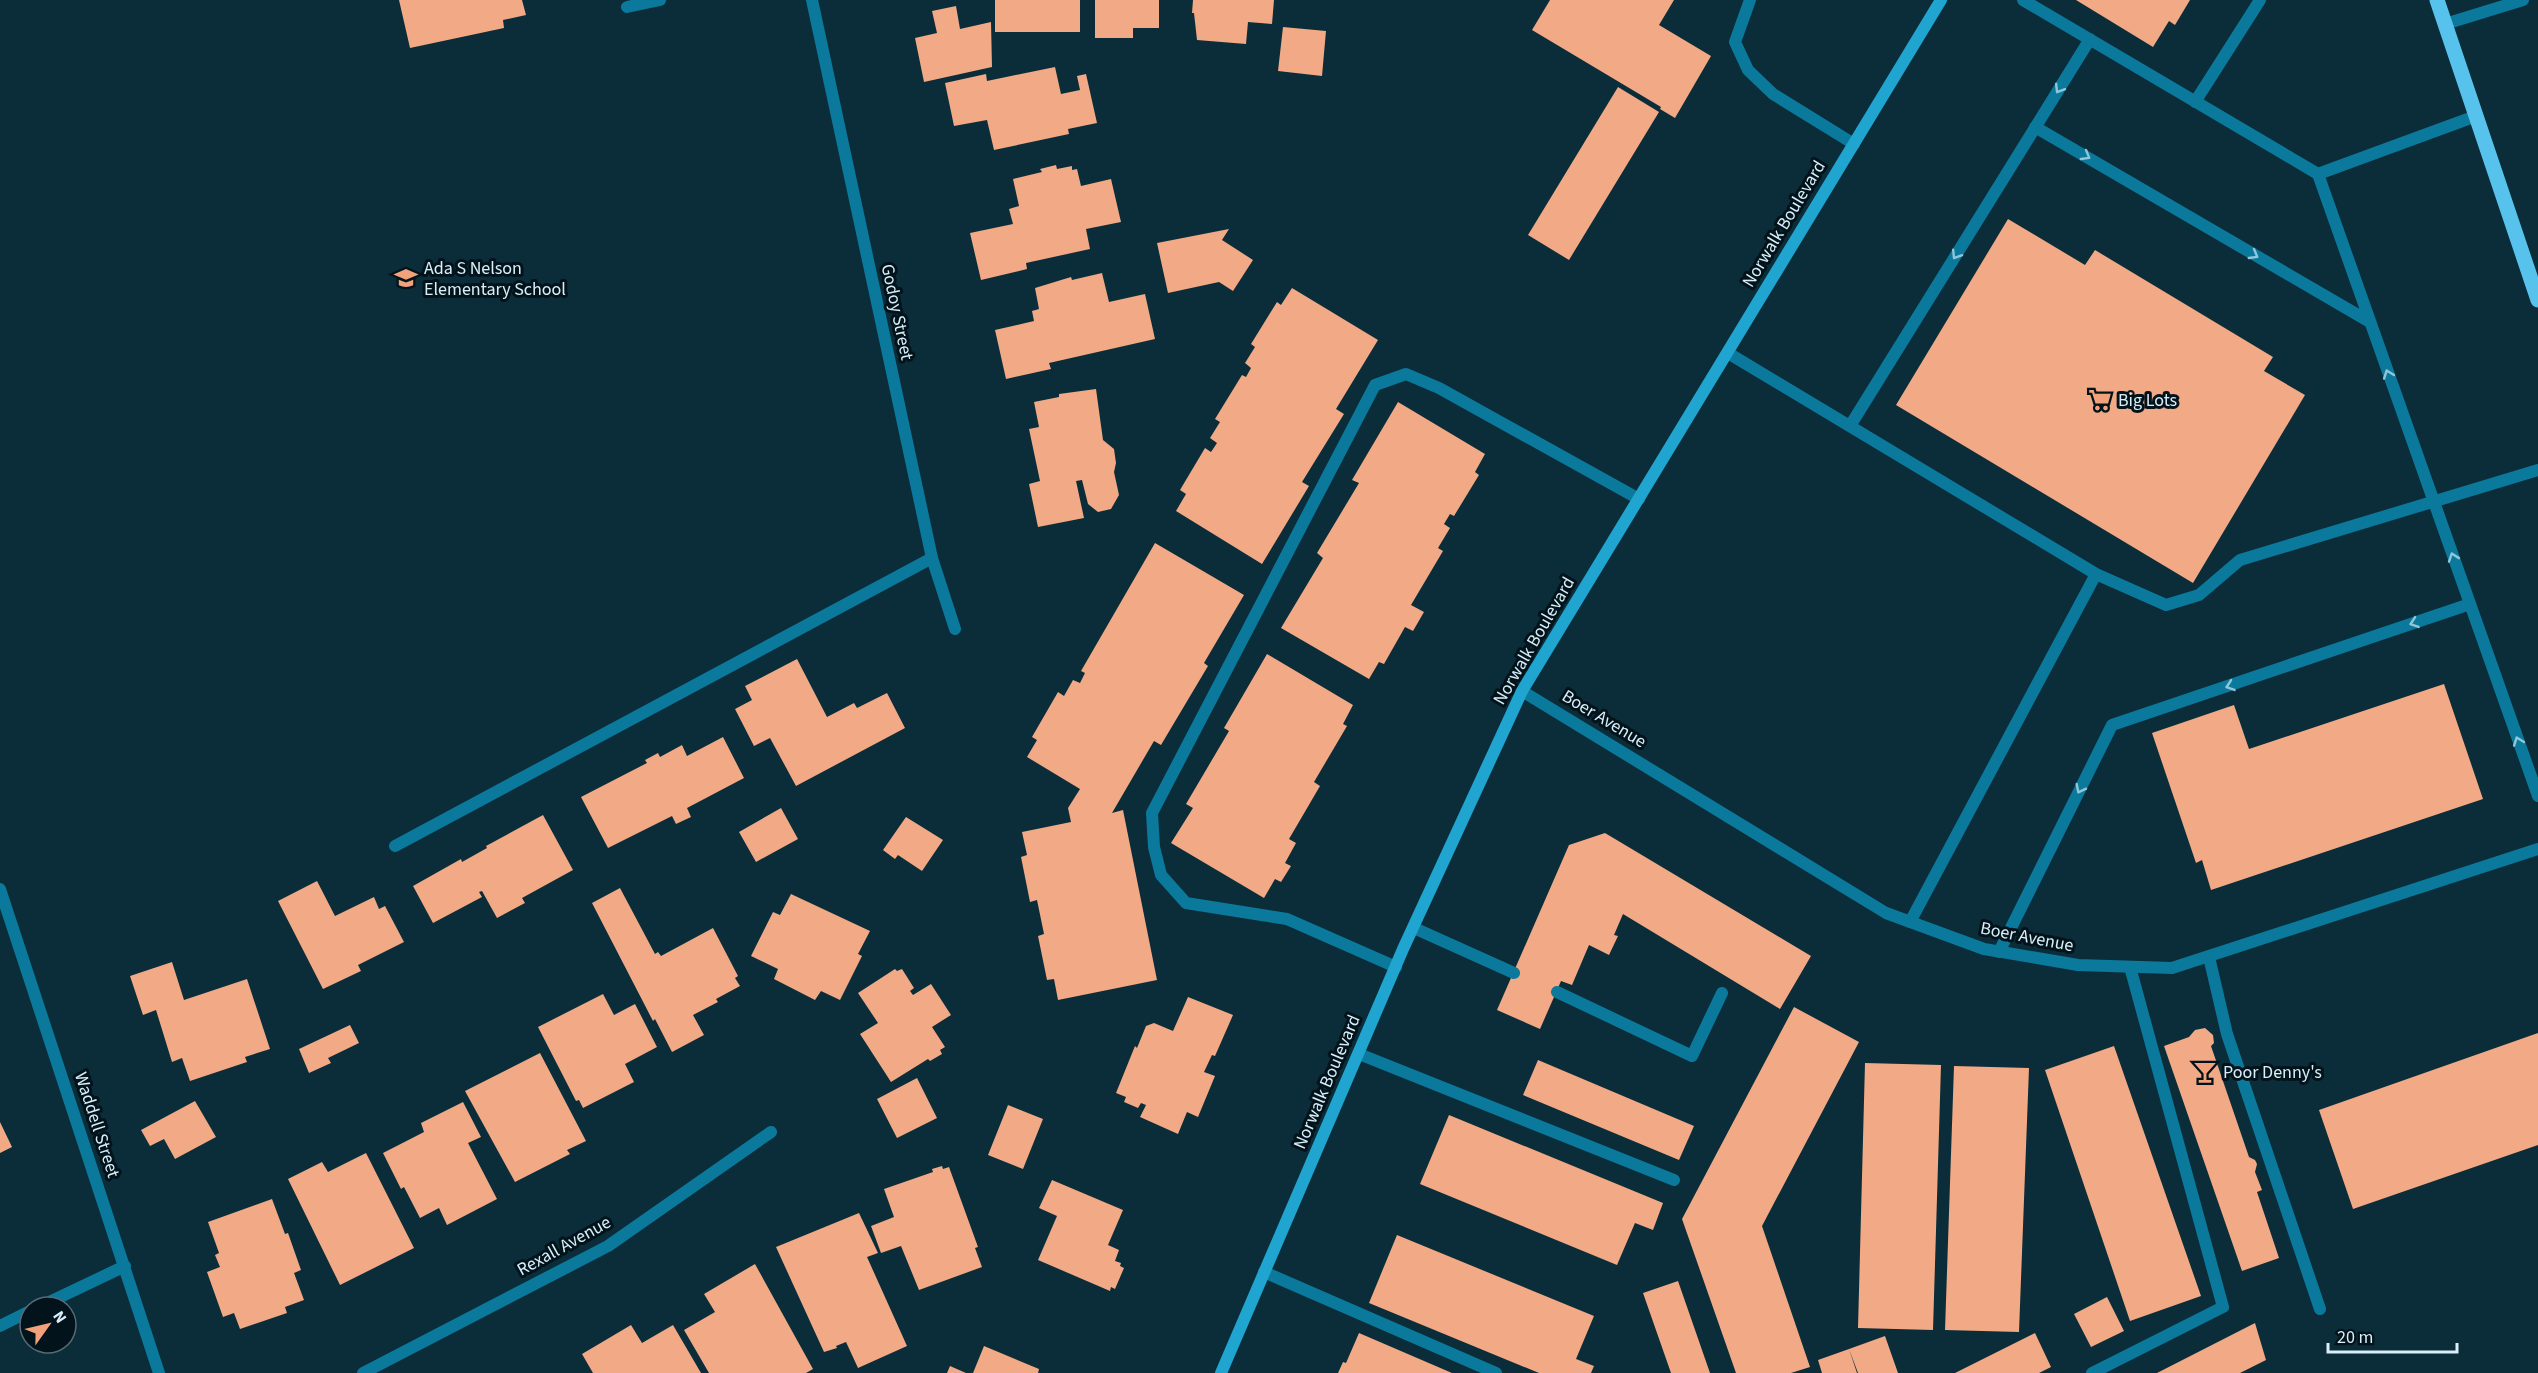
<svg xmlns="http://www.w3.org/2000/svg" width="2538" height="1373" font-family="'Source Sans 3',sans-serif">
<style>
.building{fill:#f2a985}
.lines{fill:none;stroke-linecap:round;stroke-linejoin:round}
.lane{stroke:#0b799c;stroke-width:12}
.street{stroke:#0b799c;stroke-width:12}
.secondary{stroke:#20a4d0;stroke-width:12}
.primary{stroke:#57c3ed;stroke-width:15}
.oneway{stroke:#90c6d8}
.labels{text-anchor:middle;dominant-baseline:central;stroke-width:6;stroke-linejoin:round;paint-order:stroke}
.street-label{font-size:18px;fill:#d8eff9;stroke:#03131b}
.poi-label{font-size:18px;fill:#d8eff9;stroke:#03131b;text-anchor:start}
</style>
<rect width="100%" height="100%" fill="#0a2d39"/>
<!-- building -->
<path class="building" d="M 399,0 L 522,0 L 526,15 L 503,20 L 504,28 L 410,48 Z
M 995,0 L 1080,0 L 1080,32 L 995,32 Z
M 1095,0 L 1159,0 L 1159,28 L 1133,28 L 1133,38 L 1095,38 Z
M 1193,0 L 1274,0 L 1272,24 L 1248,22 L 1246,44 L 1197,40 L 1194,13 L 1192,13 Z
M 1550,0 L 1674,0 L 1659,25 L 1711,56 L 1675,118 L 1660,109 L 1661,107 L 1532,30 Z
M 2076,0 L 2190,0 L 2175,25 L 2169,21 L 2153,47 Z
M 956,6 L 960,29 L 991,22 L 992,67 L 924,82 L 915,38 L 937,33 L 932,11 Z
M 1283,27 L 1326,31 L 1322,76 L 1278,71 Z
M 1055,67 L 1061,94 L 1080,90 L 1077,76 L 1086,74 L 1097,123 L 1068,129 L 1069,134 L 994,150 L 987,120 L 954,126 L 945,83 L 986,74 L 987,81 Z
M 1618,87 L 1659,112 L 1569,260 L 1528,235 Z
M 1056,165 L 1057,169 L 1072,166 L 1072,170 L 1077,169 L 1081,186 L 1111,179 L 1121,222 L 1086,229 L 1090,249 L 1026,263 L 1027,269 L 981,280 L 970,233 L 1013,224 L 1009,209 L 1019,206 L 1013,179 L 1042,172 L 1040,169 Z
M 2008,219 L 2085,265 L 2095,250 L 2273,357 L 2264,371 L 2305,395 L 2193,583 L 1896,405 Z
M 1229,229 L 1222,240 L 1253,260 L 1233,291 L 1219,282 L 1168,293 L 1157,243 Z
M 1102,273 L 1109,302 L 1145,294 L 1155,339 L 1049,363 L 1051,369 L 1006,379 L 995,330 L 1034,321 L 1032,311 L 1039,309 L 1035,288 L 1071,277 L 1072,280 Z
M 1292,288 L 1378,340 L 1336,409 L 1344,414 L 1302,482 L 1309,486 L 1262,564 L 1176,511 L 1186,494 L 1180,490 L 1205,448 L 1211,452 L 1217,443 L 1210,438 L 1220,422 L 1215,419 L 1242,375 L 1246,377 L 1251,368 L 1245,363 L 1255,347 L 1251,344 L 1277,302 L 1281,305 Z
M 1096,389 L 1103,440 L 1114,449 L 1116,463 L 1114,472 L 1119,495 L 1111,509 L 1098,512 L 1088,504 L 1082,480 L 1076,481 L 1084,518 L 1038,527 L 1029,484 L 1040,481 L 1029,429 L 1039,427 L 1034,402 L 1059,397 L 1059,394 Z
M 1398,402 L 1485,454 L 1475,472 L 1479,475 L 1454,516 L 1450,514 L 1444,524 L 1450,528 L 1438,548 L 1443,551 L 1411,605 L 1424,612 L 1413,631 L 1405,627 L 1384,664 L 1379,662 L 1369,679 L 1281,628 L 1323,558 L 1317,553 L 1359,483 L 1352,480 Z
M 1155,543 L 1244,595 L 1204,663 L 1208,666 L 1161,745 L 1154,741 L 1112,813 L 1123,810 L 1157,980 L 1058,1000 L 1054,979 L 1047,980 L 1038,936 L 1044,934 L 1037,900 L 1030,902 L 1021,857 L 1027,855 L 1022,832 L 1071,822 L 1068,808 L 1080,789 L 1027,757 L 1037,740 L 1032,737 L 1058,692 L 1064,696 L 1073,680 L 1080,683 L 1085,673 L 1081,671 Z
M 1267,654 L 1353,705 L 1343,724 L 1347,726 L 1314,782 L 1320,786 L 1289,839 L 1296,843 L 1285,863 L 1291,866 L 1281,882 L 1275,879 L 1264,898 L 1171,843 L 1193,808 L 1186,804 L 1229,731 L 1224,728 Z
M 797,659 L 827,717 L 854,703 L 857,708 L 887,693 L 905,728 L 796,786 L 770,738 L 754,746 L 735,709 L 752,700 L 745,686 Z
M 2444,684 L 2483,799 L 2211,890 L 2202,860 L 2196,863 L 2152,733 L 2234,705 L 2249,749 Z
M 723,737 L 744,778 L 687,808 L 691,817 L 676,824 L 672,816 L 608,848 L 581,797 L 647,763 L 645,760 L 658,753 L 660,757 L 682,745 L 687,756 Z
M 781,808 L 798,839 L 756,862 L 739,832 Z
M 543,815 L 573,870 L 522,898 L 525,903 L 497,918 L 482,891 L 479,892 L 482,897 L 433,923 L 413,886 L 461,859 L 462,862 L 487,848 L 486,846 Z
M 906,817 L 943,840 L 922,871 L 898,855 L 895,859 L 883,850 Z
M 1605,833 L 1811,956 L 1780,1009 L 1623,914 L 1614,935 L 1618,936 L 1609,955 L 1589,945 L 1572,985 L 1561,981 L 1540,1029 L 1497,1010 L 1569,845 Z
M 317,881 L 335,916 L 374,897 L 379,909 L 385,906 L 404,942 L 358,965 L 361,971 L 323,989 L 278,901 Z
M 620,888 L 655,954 L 658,952 L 661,956 L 713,928 L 738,976 L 735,978 L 740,986 L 716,999 L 718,1002 L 693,1015 L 704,1035 L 672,1052 L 655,1019 L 653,1021 L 592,903 Z
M 791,894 L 870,931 L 858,954 L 862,956 L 840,1000 L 821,991 L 815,1000 L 774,979 L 778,969 L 751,956 L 773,912 L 780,915 Z
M 172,962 L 184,1000 L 247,979 L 270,1049 L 245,1057 L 247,1062 L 190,1081 L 182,1058 L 172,1062 L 156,1010 L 143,1015 L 130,976 Z
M 895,969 L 897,971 L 902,969 L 914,988 L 910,991 L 913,995 L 931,984 L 951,1015 L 932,1027 L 945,1047 L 940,1050 L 942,1054 L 930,1061 L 928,1059 L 891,1082 L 860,1034 L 878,1023 L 858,993 Z
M 603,994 L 614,1015 L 635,1004 L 657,1047 L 625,1064 L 634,1082 L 583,1108 L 579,1100 L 576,1101 L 538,1027 Z
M 1188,997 L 1233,1015 L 1215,1056 L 1212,1055 L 1204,1072 L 1215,1076 L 1198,1117 L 1187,1112 L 1178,1134 L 1140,1117 L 1146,1105 L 1141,1103 L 1138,1108 L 1124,1102 L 1126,1097 L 1116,1093 L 1135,1046 L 1137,1048 L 1146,1026 L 1154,1023 L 1173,1031 Z
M 1794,1007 L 1859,1042 L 1762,1226 L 1810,1367 L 1791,1373 L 1736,1373 L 1682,1219 Z
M 350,1025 L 359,1043 L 328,1058 L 331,1063 L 309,1073 L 299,1049 Z
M 2205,1028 L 2213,1035 L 2214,1043 L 2211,1046 L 2249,1157 L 2255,1160 L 2257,1164 L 2255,1172 L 2262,1190 L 2257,1192 L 2279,1258 L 2242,1271 L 2164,1046 L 2189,1037 L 2195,1030 Z
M 2538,1033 L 2538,1145 L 2353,1209 L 2319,1110 Z
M 2114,1046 L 2201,1296 L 2130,1321 L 2045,1070 Z
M 540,1053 L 586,1141 L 567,1150 L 570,1154 L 515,1182 L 465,1091 Z
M 1538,1060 L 1694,1126 L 1679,1160 L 1523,1095 Z
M 1865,1063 L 1941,1065 L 1933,1330 L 1858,1328 Z
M 1954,1066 L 2029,1068 L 2019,1332 L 1945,1330 Z
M 917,1078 L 937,1118 L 897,1138 L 877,1099 Z
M 195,1101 L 216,1137 L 175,1159 L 164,1139 L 150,1146 L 141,1130 Z
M 463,1102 L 481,1137 L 468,1143 L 497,1199 L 447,1225 L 439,1208 L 420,1218 L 404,1187 L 401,1189 L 383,1153 L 424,1132 L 421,1123 Z
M 1008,1105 L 1043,1119 L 1023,1169 L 988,1155 Z
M 1449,1115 L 1663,1203 L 1653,1230 L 1635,1223 L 1617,1265 L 1420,1184 Z
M 0,1122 L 12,1147 L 0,1153 Z
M 366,1153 L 414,1248 L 340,1285 L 288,1179 L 322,1162 L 328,1172 Z
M 942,1166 L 943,1169 L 949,1167 L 978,1247 L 975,1248 L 982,1267 L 919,1290 L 901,1246 L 881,1253 L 871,1226 L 894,1217 L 884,1189 L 933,1172 L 932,1169 Z
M 1052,1180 L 1123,1210 L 1108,1245 L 1119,1250 L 1115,1261 L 1121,1263 L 1120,1266 L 1124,1268 L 1115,1289 L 1111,1287 L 1110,1291 L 1038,1260 L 1057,1216 L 1039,1208 Z
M 272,1199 L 285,1234 L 288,1233 L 301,1270 L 294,1273 L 304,1300 L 285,1307 L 287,1313 L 240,1329 L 234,1313 L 223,1317 L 207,1272 L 220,1267 L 215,1255 L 219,1253 L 208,1222 Z
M 859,1213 L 878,1253 L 867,1257 L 907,1346 L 858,1368 L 846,1342 L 836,1346 L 837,1348 L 824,1352 L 776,1247 Z
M 1397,1235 L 1594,1316 L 1576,1359 L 1594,1366 L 1591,1373 L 1539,1373 L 1369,1303 Z
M 755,1264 L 813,1369 L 806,1373 L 709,1373 L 684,1330 L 715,1312 L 704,1294 Z
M 1678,1281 L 1710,1373 L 1671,1373 L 1643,1293 Z
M 2107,1297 L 2124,1331 L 2091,1347 L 2074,1314 Z
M 2255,1323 L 2266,1360 L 2240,1373 L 2157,1373 Z
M 631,1325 L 642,1343 L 673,1325 L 701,1373 L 593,1373 L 582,1354 Z
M 1359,1333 L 1452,1373 L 1338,1373 L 1343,1362 L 1346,1363 Z
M 2035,1333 L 2051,1367 L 2039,1373 L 1955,1373 Z
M 1885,1336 L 1898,1373 L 1858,1373 L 1849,1349 Z
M 984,1346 L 1039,1369 L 1038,1373 L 973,1373 Z
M 1849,1349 L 1857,1373 L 1822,1373 L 1818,1360 Z
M 950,1366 L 966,1373 L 947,1373 Z"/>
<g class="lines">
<!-- lane -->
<path class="lane" d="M 1750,0 L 1735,42 L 1748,70 L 1773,94 L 1854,144
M 2023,0 L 2318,174 L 2476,116
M 627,7 L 660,0
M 2445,24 L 2523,0
M 2195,102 L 2260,0
M 2035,127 L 2370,322
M 2318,174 L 2538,796
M 1728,353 L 2096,574 L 2166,605 L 2199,595 L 2240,560 L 2538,470
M 1850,426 L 2090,39
M 395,846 L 932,558
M 1910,922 L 2096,574
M 1414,928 L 1514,973
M 1999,952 L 2112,725 L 2470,604
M 2209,957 L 2227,1034 L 2320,1309
M 1396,967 L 1287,919 L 1186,903 L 1161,875 L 1154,847 L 1152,813 L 1375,385 L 1406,374 L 1439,388 L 1639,499
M 1557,992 L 1692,1056 L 1722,993
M 1359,1054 L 1674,1180
M 1264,1272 L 1496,1373
M 2092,1373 L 2223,1307 L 2130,967"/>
<!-- street -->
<path class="street" d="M 812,0 L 932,558 L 955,629
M 1522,691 L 1886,913 L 1984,949 L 2078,965 L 2172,968 L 2538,849
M 0,889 L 159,1373
M 39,1307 L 125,1266
M 0,1326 L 30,1311
M 363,1373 L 608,1246 L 771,1132"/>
<!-- secondary -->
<path class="secondary" d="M 1221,1373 L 1403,949 L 1522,691 L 1941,0"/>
<!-- primary -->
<path class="primary" d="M 2437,0 L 2538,300"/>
</g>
<!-- one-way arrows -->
<defs><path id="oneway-chevron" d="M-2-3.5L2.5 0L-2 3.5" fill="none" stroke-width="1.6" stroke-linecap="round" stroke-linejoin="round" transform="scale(1.5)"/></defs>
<g class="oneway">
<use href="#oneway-chevron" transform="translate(2059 89) rotate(122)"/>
<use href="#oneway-chevron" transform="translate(2086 156) rotate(30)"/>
<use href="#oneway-chevron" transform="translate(1956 255) rotate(122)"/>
<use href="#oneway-chevron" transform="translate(2254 255) rotate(30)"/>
<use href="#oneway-chevron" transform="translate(2388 374) rotate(-110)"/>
<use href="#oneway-chevron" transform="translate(2453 557) rotate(-109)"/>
<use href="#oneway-chevron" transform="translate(2414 623) rotate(161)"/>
<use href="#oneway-chevron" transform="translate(2230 686) rotate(161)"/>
<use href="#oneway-chevron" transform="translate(2518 741) rotate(-110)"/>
<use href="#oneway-chevron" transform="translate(2080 789) rotate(117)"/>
</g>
<!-- icons -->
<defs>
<g id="school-bare" transform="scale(1.8)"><path d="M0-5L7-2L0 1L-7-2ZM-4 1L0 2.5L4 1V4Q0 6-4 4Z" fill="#f1a27b" stroke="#03131b" stroke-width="2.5" paint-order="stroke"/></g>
<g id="supermarket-bare" transform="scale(1.8)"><path d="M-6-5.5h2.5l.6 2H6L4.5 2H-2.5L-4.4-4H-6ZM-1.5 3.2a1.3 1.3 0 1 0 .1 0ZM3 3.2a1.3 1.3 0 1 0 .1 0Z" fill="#f1a27b" stroke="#03131b" stroke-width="2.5" paint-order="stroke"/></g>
<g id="bar-bare" transform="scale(1.8)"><path d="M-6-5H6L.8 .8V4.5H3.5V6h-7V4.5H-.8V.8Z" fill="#f1a27b" stroke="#03131b" stroke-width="2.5" paint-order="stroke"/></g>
</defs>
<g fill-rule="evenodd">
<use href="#school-bare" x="406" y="278"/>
<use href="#supermarket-bare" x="2100" y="400"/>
<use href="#bar-bare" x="2205" y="1072"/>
</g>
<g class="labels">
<!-- street labels -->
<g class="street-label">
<text transform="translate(1784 224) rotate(-59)">Norwalk Boulevard</text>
<text transform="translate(897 312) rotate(78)">Godoy Street</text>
<text transform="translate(1534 641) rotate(-60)">Norwalk Boulevard</text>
<text transform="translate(1604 719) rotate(31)">Boer Avenue</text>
<text transform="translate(2027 937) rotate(11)">Boer Avenue</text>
<text transform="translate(1327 1082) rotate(-67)">Norwalk Boulevard</text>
<text transform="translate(97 1125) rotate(72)">Waddell Street</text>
<text transform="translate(564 1246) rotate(-29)">Rexall Avenue</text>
</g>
<!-- poi labels -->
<g class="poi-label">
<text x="424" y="268">Ada S Nelson<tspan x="424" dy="21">Elementary School</tspan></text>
<text x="2118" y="400">Big Lots</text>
<text x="2223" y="1072">Poor Denny's</text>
</g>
</g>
<!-- north arrow -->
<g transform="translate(48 1325) rotate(56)"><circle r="28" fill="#03131b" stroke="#586b74" stroke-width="1.5"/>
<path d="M0-4.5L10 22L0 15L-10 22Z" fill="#f1a27b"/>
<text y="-9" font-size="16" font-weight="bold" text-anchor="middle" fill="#d8eff9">N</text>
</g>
<!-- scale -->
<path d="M2328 1343v9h129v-9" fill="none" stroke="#d8eff9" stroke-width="3"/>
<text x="2337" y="1343" font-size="18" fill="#d8eff9" stroke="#03131b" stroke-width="4.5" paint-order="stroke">20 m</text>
</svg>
